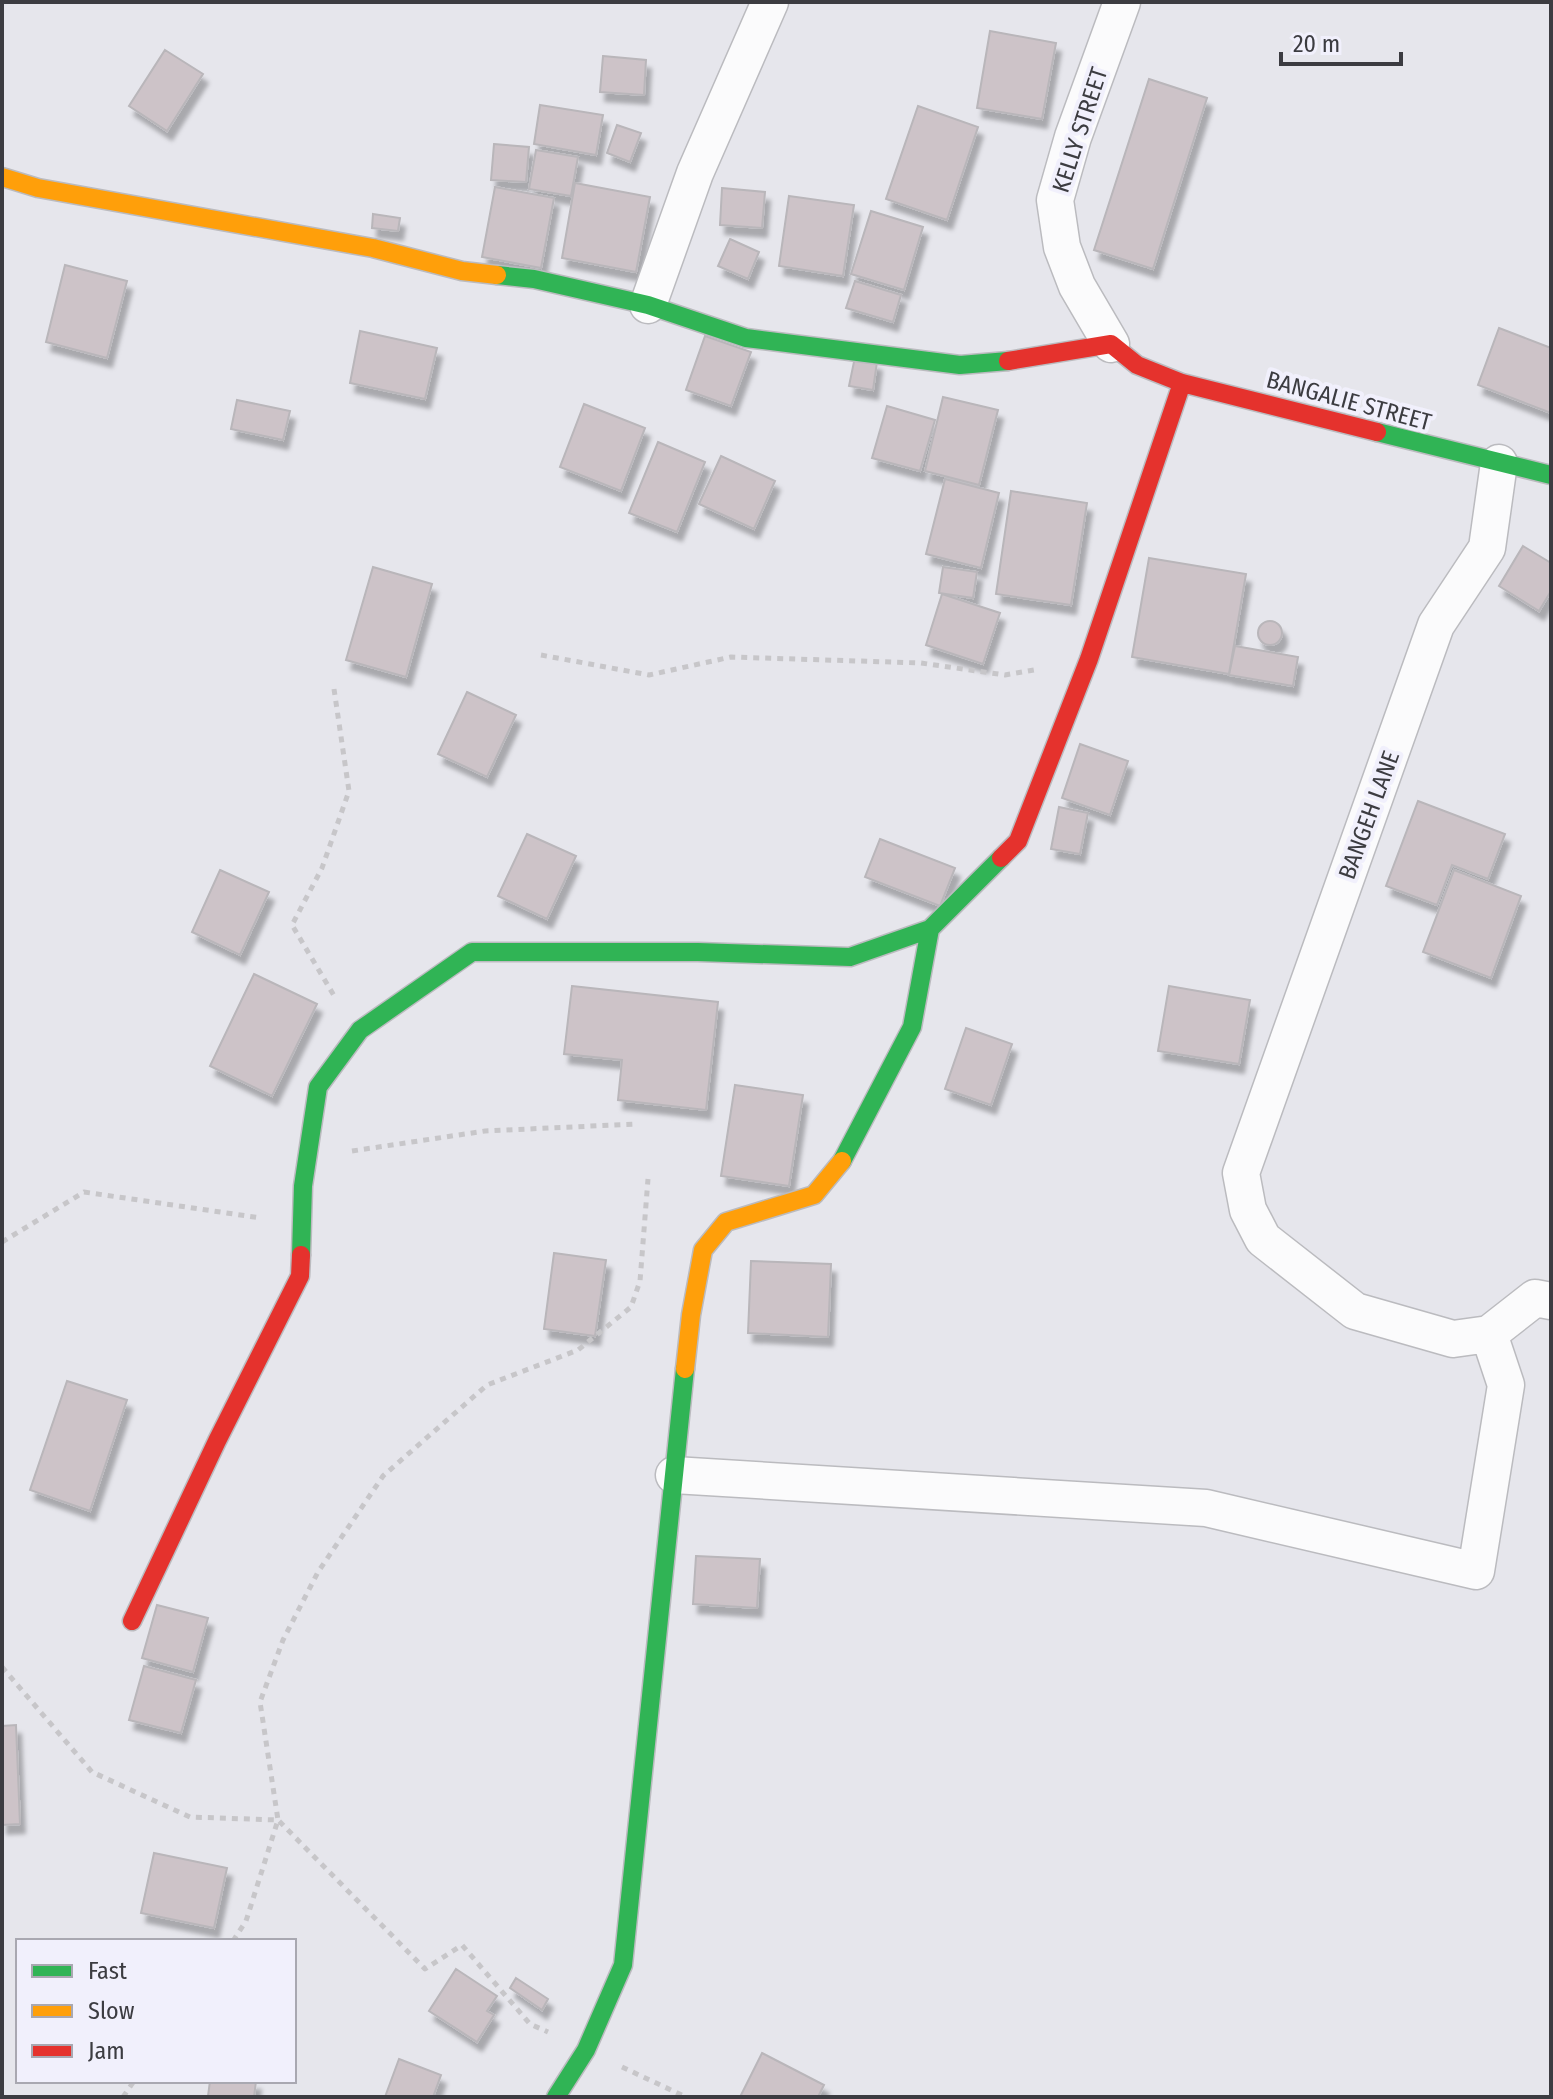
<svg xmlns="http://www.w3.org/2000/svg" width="1553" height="2099" font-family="'Fira Sans Condensed',sans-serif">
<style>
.building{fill:#cdc3c8;stroke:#b9b6ba;stroke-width:2;filter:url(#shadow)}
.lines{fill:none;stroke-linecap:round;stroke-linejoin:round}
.street-casing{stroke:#bbbbbf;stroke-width:39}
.fast-casing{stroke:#bbbbbf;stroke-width:21}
.slow-casing{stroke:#bbbbbf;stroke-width:21}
.jam-casing{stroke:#bbbbbf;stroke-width:21}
.path{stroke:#c7c6c9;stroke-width:5;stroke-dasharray:6 6;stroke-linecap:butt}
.street{stroke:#fbfbfc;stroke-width:36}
.fast{stroke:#30b455;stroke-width:18}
.slow{stroke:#ff9f0a;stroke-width:18}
.jam{stroke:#e5322d;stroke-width:18}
.labels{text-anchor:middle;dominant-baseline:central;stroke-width:8;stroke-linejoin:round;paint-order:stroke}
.street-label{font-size:24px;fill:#3c3c41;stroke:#f1f0fc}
</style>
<defs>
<filter id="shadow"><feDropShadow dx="5" dy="9" stdDeviation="2" flood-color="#0004"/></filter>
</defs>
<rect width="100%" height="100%" fill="#e6e6ec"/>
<!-- building -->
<path class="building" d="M 990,31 L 1056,43 L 1042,119 L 977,108 Z
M 165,50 L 203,74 L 167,131 L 129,106 Z
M 603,56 L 646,60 L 644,95 L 600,92 Z
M 1149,79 L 1207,98 L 1153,269 L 1094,250 Z
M 540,105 L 603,115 L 596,155 L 534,144 Z
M 918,106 L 978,127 L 947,220 L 886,199 Z
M 617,125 L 641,133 L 630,162 L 607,153 Z
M 494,144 L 529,147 L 526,182 L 491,180 Z
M 536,150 L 578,157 L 571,196 L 529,189 Z
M 575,183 L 650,197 L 636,272 L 562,258 Z
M 495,187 L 554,198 L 541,268 L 482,257 Z
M 722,188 L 765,192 L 762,228 L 720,225 Z
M 789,196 L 854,205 L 843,276 L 779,266 Z
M 871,211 L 923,227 L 904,290 L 851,274 Z
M 373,214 L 400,218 L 398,231 L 372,228 Z
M 730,239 L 759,252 L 748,279 L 718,266 Z
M 65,265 L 127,281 L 107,358 L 46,342 Z
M 855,281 L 901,295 L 893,322 L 846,308 Z
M 1499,328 L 1551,348 L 1551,413 L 1478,385 Z
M 360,331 L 437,348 L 425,399 L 350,383 Z
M 705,336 L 751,352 L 731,406 L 686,390 Z
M 855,357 L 877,362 L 873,390 L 849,386 Z
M 943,397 L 998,410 L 979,485 L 925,471 Z
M 237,400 L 290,411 L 283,440 L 231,429 Z
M 584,404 L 645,428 L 621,491 L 560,467 Z
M 887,406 L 935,420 L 920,471 L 872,458 Z
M 658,442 L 705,462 L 677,532 L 629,513 Z
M 721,456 L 775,481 L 754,529 L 699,504 Z
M 945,479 L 999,493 L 981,568 L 926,554 Z
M 1011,491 L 1087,503 L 1071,605 L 996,594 Z
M 1523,546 L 1551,563 L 1551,591 L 1539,611 L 1499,586 Z
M 1149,558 L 1246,574 L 1229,674 L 1132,657 Z
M 373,567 L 432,584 L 406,677 L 346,660 Z
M 943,567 L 977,572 L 973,598 L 939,593 Z
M 942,594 L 1000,613 L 983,664 L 926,645 Z
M1258 633a12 12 0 1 1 24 0a12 12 0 1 1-24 0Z
M 1235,646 L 1298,657 L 1293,686 L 1229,675 Z
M 467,692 L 516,715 L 487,777 L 438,754 Z
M 1080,744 L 1128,761 L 1110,815 L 1062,798 Z
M 1418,801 L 1505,834 L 1488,879 L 1452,865 L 1437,905 L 1386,886 Z
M 1059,807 L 1088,813 L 1080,854 L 1051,849 Z
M 527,834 L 576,856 L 547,919 L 498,896 Z
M 880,839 L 955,868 L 940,906 L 865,877 Z
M 220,870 L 269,892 L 240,955 L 192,932 Z
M 1454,870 L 1521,896 L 1491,978 L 1423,952 Z
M 254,974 L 317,1004 L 272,1096 L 210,1066 Z
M 572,986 L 718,1002 L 706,1110 L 618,1100 L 622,1060 L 564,1054 Z
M 1169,986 L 1250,1000 L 1239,1064 L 1158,1051 Z
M 966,1028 L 1012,1044 L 991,1105 L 945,1089 Z
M 735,1085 L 803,1095 L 789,1186 L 721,1176 Z
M 554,1253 L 606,1260 L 595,1336 L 544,1329 Z
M 751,1261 L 831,1264 L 828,1337 L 748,1333 Z
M 67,1381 L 127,1400 L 90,1511 L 30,1490 Z
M 696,1556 L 760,1559 L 757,1608 L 693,1604 Z
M 157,1605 L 208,1618 L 193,1672 L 142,1658 Z
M 144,1666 L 196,1680 L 181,1733 L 129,1720 Z
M 16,1725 L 20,1824 L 2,1825 L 2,1726 Z
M 154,1853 L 227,1868 L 214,1928 L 141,1913 Z
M 456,1969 L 497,1996 L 487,2011 L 494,2015 L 477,2042 L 429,2011 Z
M 516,1978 L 548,1999 L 542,2010 L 510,1988 Z
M 762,2053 L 824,2085 L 818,2097 L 740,2097 Z
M 399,2059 L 441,2075 L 433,2097 L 385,2097 Z
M 210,2081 L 256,2081 L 254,2097 L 208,2096 Z"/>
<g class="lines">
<!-- street casing -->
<g class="street-casing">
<path id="street" d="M 648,305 L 695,173 L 770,2
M 1111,344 L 1077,286 L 1062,247 L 1055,200 L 1073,137 L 1122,2
M 1499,463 L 1487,548 L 1436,625 L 1241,1173 L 1248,1210 L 1263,1239 L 1355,1311 L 1453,1339 L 1489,1334 L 1535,1298 L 1551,1301
M 674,1475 L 1206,1508 L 1476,1571 L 1506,1385 L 1489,1334"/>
</g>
<!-- fast casing -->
<g class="fast-casing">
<path id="fast" d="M 497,275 L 534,279 L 648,305 L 746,338 L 960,365 L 1008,361
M 1377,432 L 1551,475
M 842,1161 L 912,1027 L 930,929
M 301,1255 L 303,1186 L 318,1087 L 360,1030 L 472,952 L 698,952 L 850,957 L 930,929 L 1001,858
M 556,2097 L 586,2050 L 623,1965 L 685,1369"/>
</g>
<!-- slow casing -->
<g class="slow-casing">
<path id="slow" d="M 2,177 L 38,188 L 373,248 L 462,271 L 497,275
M 685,1369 L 691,1315 L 703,1250 L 726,1222 L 814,1195 L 842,1161"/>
</g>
<!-- jam casing -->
<g class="jam-casing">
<path id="jam" d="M 1008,361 L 1111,344 L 1137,365 L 1182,383 L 1377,432
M 1001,858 L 1018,841 L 1089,659 L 1182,383
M 132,1621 L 217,1441 L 300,1276 L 301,1255"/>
</g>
<!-- path -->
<path class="path" d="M 541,655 L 649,675 L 731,657 L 921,663 L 1005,675 L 1039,669
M 334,689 L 349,791 L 322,868 L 292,925 L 336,999
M 352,1151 L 485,1131 L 636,1124
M 2,1242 L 84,1192 L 261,1218
M 2,1667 L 92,1772 L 190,1817 L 278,1820 L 425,1969 L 462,1945 L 530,2024 L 548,2032
M 233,1941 L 246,1921 L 278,1820 L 260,1702 L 283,1640 L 318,1572 L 383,1476 L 487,1385 L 578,1350 L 631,1307 L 640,1281 L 648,1179
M 622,2067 L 686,2097
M 123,2097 L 134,2081"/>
<!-- street -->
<use href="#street" class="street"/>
<!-- fast -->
<use href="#fast" class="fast"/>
<!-- slow -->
<use href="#slow" class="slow"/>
<!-- jam -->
<use href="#jam" class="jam"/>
</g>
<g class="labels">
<!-- street labels -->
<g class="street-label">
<text transform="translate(1080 130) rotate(-72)">KELLY STREET</text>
<text transform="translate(1349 401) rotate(15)">BANGALIE STREET</text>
<text transform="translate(1369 815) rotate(-70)">BANGEH LANE</text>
</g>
</g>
<!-- border -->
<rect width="1553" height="2099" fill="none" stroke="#3c3c41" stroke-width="8"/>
<!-- legend -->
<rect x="16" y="1939" width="280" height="144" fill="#f1f0fc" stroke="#a9a8b1" stroke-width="2"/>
<rect x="32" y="1965" width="40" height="12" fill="#30b455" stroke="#a9a8b1" stroke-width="2"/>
<text x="88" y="1979" font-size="24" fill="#3c3c41">Fast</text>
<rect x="32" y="2005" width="40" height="12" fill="#ff9f0a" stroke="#a9a8b1" stroke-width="2"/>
<text x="88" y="2019" font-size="24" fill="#3c3c41">Slow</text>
<rect x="32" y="2045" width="40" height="12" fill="#e5322d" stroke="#a9a8b1" stroke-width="2"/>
<text x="88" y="2059" font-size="24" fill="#3c3c41">Jam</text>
<!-- scale -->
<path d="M1281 52v12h120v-12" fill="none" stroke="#3c3c41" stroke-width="4"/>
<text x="1293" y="52" font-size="24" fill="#3c3c41" stroke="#f1f0fc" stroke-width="6" paint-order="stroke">20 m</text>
</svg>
